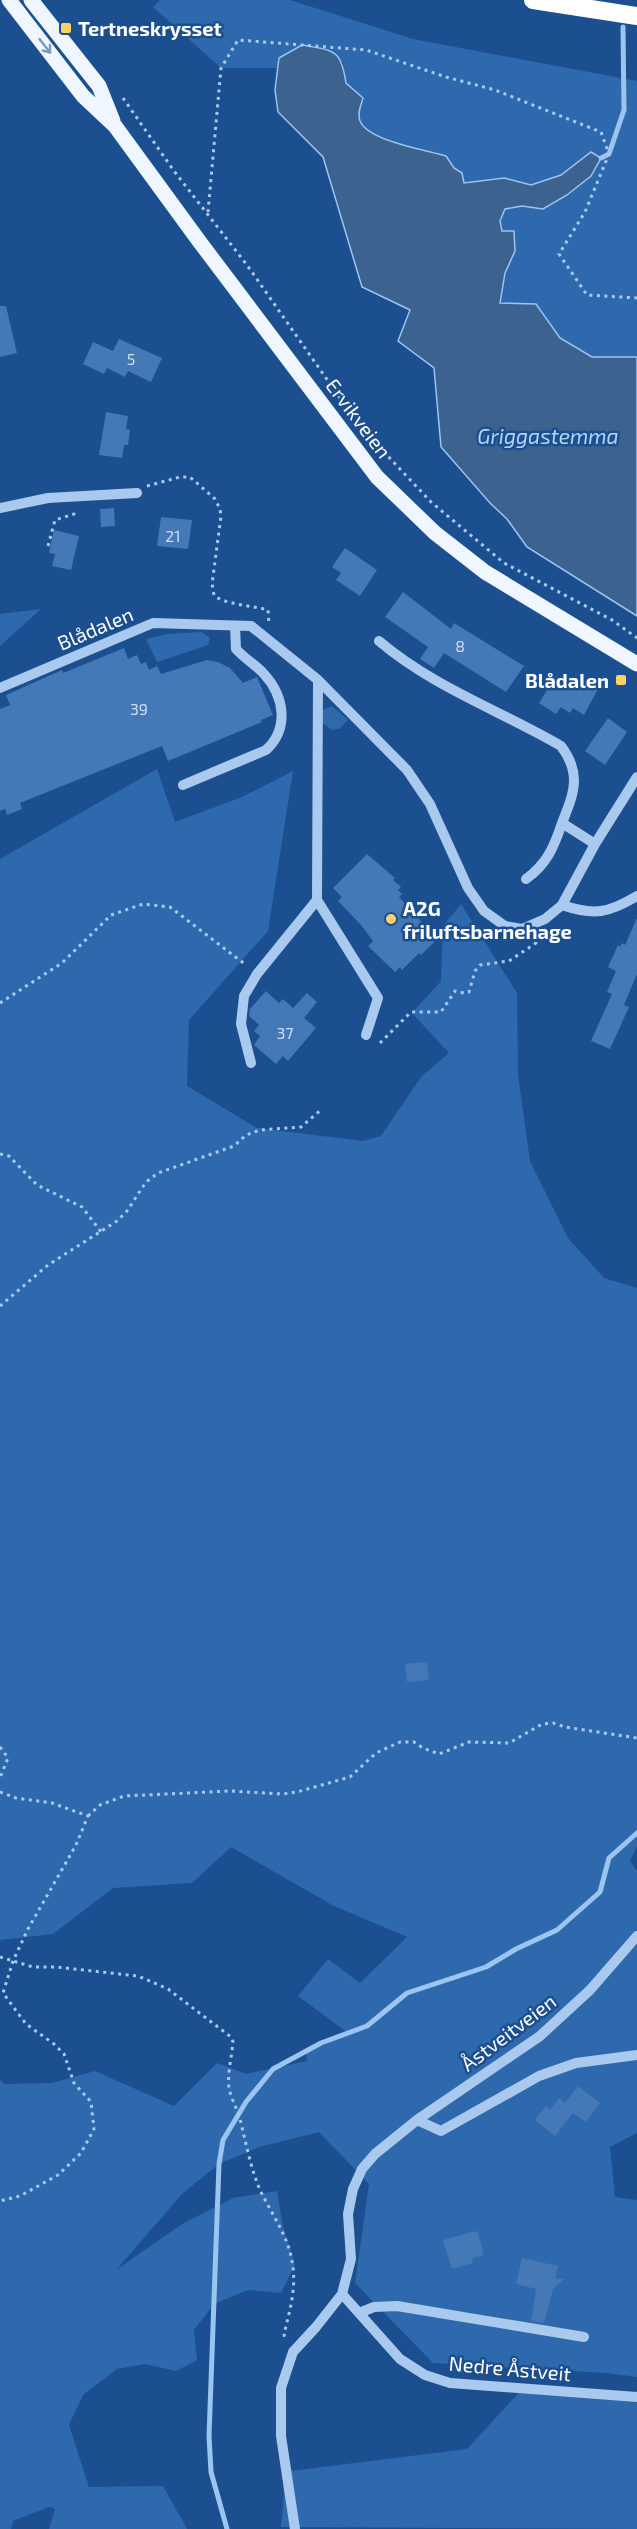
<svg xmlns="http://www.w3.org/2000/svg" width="637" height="2529" font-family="'Exo 2',sans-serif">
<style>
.green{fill:#2e69ad}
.water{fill:#3c6290;stroke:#9cc4f0;stroke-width:1.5}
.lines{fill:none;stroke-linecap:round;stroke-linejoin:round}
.stream{stroke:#9cc4f0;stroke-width:5}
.building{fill:#4478b7}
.path{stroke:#a9c9ee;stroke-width:3;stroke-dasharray:3 4.5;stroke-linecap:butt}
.minor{stroke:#a9c9ee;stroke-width:10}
.major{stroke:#f0f6ff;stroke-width:15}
.highway{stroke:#fff;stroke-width:18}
.oneway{stroke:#7b9ac1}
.poi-dot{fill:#ffd166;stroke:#1b4f8f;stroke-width:2}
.labels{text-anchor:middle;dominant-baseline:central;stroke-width:5;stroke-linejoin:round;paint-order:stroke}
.number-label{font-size:16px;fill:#d0dded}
.poi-label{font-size:20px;font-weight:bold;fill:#fff;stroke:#1b4f8f;text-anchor:start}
.street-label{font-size:20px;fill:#fff;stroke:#1b4f8f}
.water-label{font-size:21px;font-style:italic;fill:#b5d3f5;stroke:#1b4f8f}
</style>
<rect width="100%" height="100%" fill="#1b4f8f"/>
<!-- green -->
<path class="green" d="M 160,0 L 290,0 L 413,39 L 637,81 L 637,357 L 592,357 L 560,338 L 536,304 L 500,303 L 505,273 L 515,251 L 514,231 L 502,231 L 500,221 L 505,209 L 522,206 L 543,209 L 567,195 L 591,176 L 601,158 L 591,152 L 561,175 L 531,185 L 504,178 L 464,183 L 394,141 L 370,133 L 360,122 L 358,113 L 363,98 L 346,83 L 343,62 L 279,57 L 277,68 L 221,68 L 153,7 Z
M 41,609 L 0,646 L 0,614 Z
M 202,632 L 210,638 L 208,645 L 157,662 L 146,639 L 167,634 Z
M 332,706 L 348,720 L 339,729 L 332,730 L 320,721 L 323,710 Z
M 157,769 L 175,822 L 242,797 L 293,771 L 268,931 L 189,1020 L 187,1086 L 257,1128 L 363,1141 L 381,1136 L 421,1077 L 449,1053 L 412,1013 L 441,981 L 443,926 L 461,904 L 517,993 L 518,1075 L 530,1161 L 568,1238 L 604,1278 L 637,1288 L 637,1846 L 630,1861 L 637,1871 L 637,2133 L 610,2147 L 615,2197 L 637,2200 L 637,2377 L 607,2373 L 433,2363 L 355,2283 L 369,2184 L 319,2132 L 259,2147 L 219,2164 L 183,2193 L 116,2270 L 182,2224 L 233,2198 L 277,2191 L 283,2227 L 295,2265 L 281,2293 L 248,2290 L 214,2304 L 194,2330 L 197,2360 L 176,2371 L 145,2364 L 117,2369 L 83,2395 L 69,2425 L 89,2487 L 163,2486 L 187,2529 L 49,2529 L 55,2509 L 49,2507 L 13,2521 L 11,2529 L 0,2529 L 0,2080 L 5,2084 L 52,2083 L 95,2071 L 174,2106 L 217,2063 L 246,2074 L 307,2061 L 306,2053 L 348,2033 L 298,1996 L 328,1959 L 360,1983 L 407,1937 L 332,1905 L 231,1847 L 192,1883 L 113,1888 L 53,1934 L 0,1940 L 0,859 Z
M 524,2387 L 637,2398 L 637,2529 L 281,2527 L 284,2493 L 282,2472 L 467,2449 Z"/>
<!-- water -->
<path class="water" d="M 302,45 C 335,51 341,49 346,83 L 363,98 C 361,105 357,113 360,121 C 368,141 426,150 446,156 L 454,168 L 462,173 L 464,183 L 504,178 L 531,185 L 561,175 L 591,152 L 601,158 L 591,176 L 567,195 L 543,209 L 522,206 L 505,209 L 500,221 L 502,231 L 514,231 L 515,251 L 505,273 L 500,303 L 536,304 L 560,338 L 592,357 L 637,357 L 637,616 L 527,547 L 507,519 L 490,503 L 441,447 L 434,368 L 398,341 L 410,310 L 362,287 L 323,157 L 278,112 L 275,90 L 279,58 Z"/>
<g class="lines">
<!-- stream -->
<path class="stream" d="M 601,158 L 609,154 L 624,110 L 623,27
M 227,2529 L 211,2472 L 209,2436 L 219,2164 L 223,2140 L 246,2102 L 273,2069 L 321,2043 L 367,2026 L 407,1993 L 486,1967 L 516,1949 L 557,1930 L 600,1892 L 609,1858 L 637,1833"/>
</g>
<!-- building -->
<path class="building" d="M 0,306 L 6,306 L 17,353 L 0,357 Z
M 119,339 L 162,358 L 151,382 L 128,371 L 125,377 L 107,368 L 104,374 L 83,364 L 93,342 L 113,351 Z
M 106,412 L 128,416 L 126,429 L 130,430 L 128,445 L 124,445 L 122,458 L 99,455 Z
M 114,508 L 115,526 L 101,527 L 100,509 Z
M 161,517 L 192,520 L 188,549 L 157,546 Z
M 54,530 L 79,536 L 71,570 L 52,566 L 55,554 L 49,553 Z
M 345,548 L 377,570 L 360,596 L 336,580 L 341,573 L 332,567 Z
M 403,592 L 451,629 L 454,623 L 524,666 L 506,692 L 444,653 L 434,668 L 420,659 L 428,647 L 385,617 Z
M 124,648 L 128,659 L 137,655 L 141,664 L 146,662 L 149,670 L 157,666 L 161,674 L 207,660 L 218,662 L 230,668 L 243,683 L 257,677 L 273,715 L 261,720 L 262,722 L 168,761 L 162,746 L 20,803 L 22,809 L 7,815 L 5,809 L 0,811 L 0,709 L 10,705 L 6,695 L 62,670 L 63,673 Z
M 556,676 L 572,686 L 578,676 L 598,689 L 584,715 L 573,708 L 570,713 L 561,707 L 556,714 L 539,703 Z
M 608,718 L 627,732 L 605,765 L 585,751 Z
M 367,854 L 395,878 L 393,880 L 401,887 L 398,890 L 402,894 L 399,897 L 437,939 L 421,955 L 419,953 L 402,970 L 400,967 L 395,972 L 368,946 L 373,941 L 361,925 L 338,901 L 342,897 L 333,888 Z
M 637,918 L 637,974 L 624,1005 L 629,1007 L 610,1049 L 591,1041 L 612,994 L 607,992 L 616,971 L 608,967 L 618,945 L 620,947 L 622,943 L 625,945 Z
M 266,991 L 279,1003 L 283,999 L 293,1008 L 307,993 L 317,1002 L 304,1018 L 316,1028 L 288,1061 L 283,1056 L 276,1064 L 254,1045 L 260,1036 L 254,1031 L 259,1025 L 249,1016 L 250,1009 Z
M 427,1662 L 429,1680 L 407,1682 L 405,1664 Z
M 578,2086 L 600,2103 L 586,2122 L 573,2113 L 555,2136 L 535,2120 L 546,2106 L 550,2110 L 559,2098 L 565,2103 Z
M 475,2231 L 478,2233 L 484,2255 L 472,2258 L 473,2263 L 452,2269 L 443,2240 Z
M 522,2258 L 558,2266 L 555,2278 L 564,2279 L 553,2289 L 544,2323 L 531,2321 L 536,2289 L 516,2284 Z"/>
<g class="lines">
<!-- path -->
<path class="path" d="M 123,98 L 174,171 L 247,265 L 342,401
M 208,212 L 221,68 L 238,40 L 366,50 L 446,77 L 495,90 L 601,132 L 609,154 L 585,212 L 559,254 L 587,295 L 637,298
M 368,435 L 431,502 L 504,563 L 612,620 L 637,638
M 147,486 L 180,477 L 190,477 L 215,499 L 220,509 L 221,516 L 212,584 L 214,595 C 222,604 254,606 268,610 L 269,624
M 48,546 L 55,520 L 74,514 L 72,510
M 0,1003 L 62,963 L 111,915 L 143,904 L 170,907 L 246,965
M 380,1043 L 411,1012 L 441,1012 L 455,991 L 464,993 L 469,992 L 475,971 L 480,965 L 509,961 L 536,943 L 535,937
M 0,1154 L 9,1156 L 37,1185 L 82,1207 L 102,1233
M 0,1306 L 48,1265 L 117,1221 L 127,1211 L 146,1182 L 158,1173 L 234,1146 L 246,1135 L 260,1130 L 301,1127 L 322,1109
M 0,1747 L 8,1758 L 0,1778
M 0,1792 L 16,1798 L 52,1803 L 88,1816 L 76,1845 L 28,1929 L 13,1961 L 3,1993 L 26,2024 L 54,2044 L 64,2054 L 74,2083 L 91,2102 L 94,2129 L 81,2153 L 58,2175 L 20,2196 L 0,2201
M 88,1816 L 100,1805 L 124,1796 L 230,1791 L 283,1794 L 297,1792 L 350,1777 L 376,1753 L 400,1742 L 414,1742 L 423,1748 L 439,1754 L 469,1742 L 509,1743 L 542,1724 L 553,1723 L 565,1727 L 637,1738
M 0,1957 L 33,1967 L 56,1967 L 138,1976 L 168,1989 L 231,2037 L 233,2042 C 232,2056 227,2074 229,2088 C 231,2099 237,2108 240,2119 C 246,2143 250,2166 260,2190 C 271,2213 288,2236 292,2261 C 297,2286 290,2310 284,2334 L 285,2340"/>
<!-- minor -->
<path class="minor" d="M 0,508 L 48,498 L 137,493
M 379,641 C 433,687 501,711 561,746 C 582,774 574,793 562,823 L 595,844
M 318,680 L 317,900 L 378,998 L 366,1035
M 0,688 L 153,623 L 251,626 L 318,680 L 407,770 L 430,804 L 468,888 L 484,911 L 505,926 L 522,929 L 545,919 L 562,905 L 595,844 L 637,777
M 183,785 L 266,750 C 289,729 285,697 264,674 C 256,665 245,659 236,649 L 235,626
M 526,879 C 547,864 554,847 562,823
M 562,905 C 594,916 609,913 637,896
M 251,1063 L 241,1024 L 244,996 L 257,974 L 317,900
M 417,2120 L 441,2131 L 539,2076 L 576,2063 L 637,2055
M 342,2294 L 400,2359 L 425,2375 L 450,2383 L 637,2397
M 359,2313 L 374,2307 L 397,2306 L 584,2337
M 295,2529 L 281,2436 L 281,2388 L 293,2352 L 316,2327 L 342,2294 L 351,2259 L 348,2214 L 353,2189 L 362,2169 L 375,2154 L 417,2120 L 540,2036 L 590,1990 L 637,1936"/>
<!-- major -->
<path class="major" d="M 9,0 L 83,96 L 115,126 L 199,241 L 377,477 L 435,533 L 485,572 L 637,664
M 31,0 L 99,86 L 113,121"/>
<!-- highway -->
<path class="highway" d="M 533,0 L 637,16"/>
</g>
<!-- one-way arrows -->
<defs><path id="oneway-shaft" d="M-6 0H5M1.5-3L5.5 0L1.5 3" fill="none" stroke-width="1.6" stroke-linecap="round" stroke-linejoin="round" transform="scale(1.5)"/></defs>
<use class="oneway" href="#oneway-shaft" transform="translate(45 46) rotate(52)"/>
<!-- markers -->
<g class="poi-dot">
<rect x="60" y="22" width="12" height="12" rx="3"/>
<rect x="615" y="674" width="12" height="12" rx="3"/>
<circle cx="391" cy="919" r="6"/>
</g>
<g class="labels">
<!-- number labels -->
<g class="number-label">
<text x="131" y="358">5</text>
<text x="173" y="535">21</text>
<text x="460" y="645">8</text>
<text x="139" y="708">39</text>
<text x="285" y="1032">37</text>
</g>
<!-- poi labels -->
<g class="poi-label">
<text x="78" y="28">Tertneskrysset</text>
<text x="609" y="680" text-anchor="end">Blådalen</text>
<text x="403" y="908">A2G<tspan x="403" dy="23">friluftsbarnehage</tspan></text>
</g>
<!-- street labels -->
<g class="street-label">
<text transform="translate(359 418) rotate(53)">Ervikveien</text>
<text transform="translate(95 628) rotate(-23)">Blådalen</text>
<text transform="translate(508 2032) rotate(-37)">Åstveitveien</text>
<text transform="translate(510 2368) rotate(5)">Nedre Åstveit</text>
</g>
<!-- water labels -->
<g class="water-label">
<text x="548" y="435">Griggastemma</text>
</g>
</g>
</svg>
